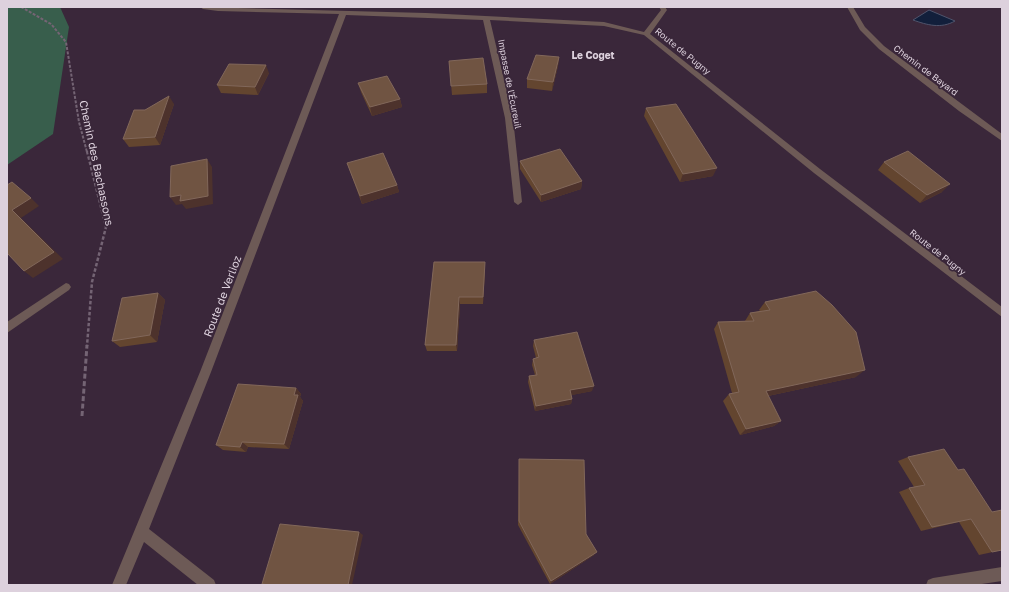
<svg xmlns="http://www.w3.org/2000/svg" width="1009" height="592" font-family="'Golos Text',sans-serif">
<style>
.green{fill:#385e4c}
.water{fill:#121f3b;stroke:#4f546c}
.lines{fill:none;stroke-linecap:round;stroke-linejoin:round}
.path-far2{stroke:#746474;stroke-width:2;stroke-dasharray:3 1.5;stroke-linecap:butt}
.path-far1{stroke:#746474;stroke-width:2.5;stroke-dasharray:3.5 2;stroke-linecap:butt}
.path{stroke:#746474;stroke-width:3;stroke-dasharray:5 2.5;stroke-linecap:butt}
.minor{fill:#6d5a56;fill-rule:evenodd}
.wall{fill:#63452f}
.shaded-wall{fill:#4d322c}
.building{fill:#705442;stroke:#81675a}
.labels{text-anchor:middle;dominant-baseline:central;stroke-width:3.5;stroke-linejoin:round;paint-order:stroke}
.far-street-label{font-size:9px;fill:#ddd1dd;stroke:#3a273a}
.far-neighbourhood-label{font-size:10px;font-weight:bold;fill:#ddd1dd;stroke:#3a273a}
.street-label{font-size:11px;fill:#ddd1dd;stroke:#3a273a}
</style>
<rect width="100%" height="100%" fill="#3a273a"/>
<!-- green -->
<path class="green" d="M 7,7 L 60,7 L 69,27 L 53,134 L 7,165 Z"/>
<!-- water -->
<path class="water" d="M 929,10 L 955,21 C 941,29 927,25 913,20 Z"/>
<g class="lines">
<!-- path-far2 -->
<path class="path-far2" d="M 21,7 L 51,24 L 66,42 L 79,122 L 87,152"/>
<!-- path-far1 -->
<path class="path-far1" d="M 87,151 L 106,227 L 92,282 L 87,346"/>
<!-- path -->
<path class="path" d="M 82,416 L 87,345"/>
<!-- minor -->
<path class="minor" d="M 200,7 L 426,13 L 604,22 L 644,32 L 661,10 L 659,7 L 665,7 L 667,10 L 650,34 L 820,169 L 1002,307 L 1002,317 L 814,173 L 644,35 L 604,26 L 490,20 L 513,118 L 522,202 L 518,205 L 514,202 L 505,118 L 483,20 L 346,15 L 211,372 L 149,529 L 214,580 L 216,585 L 198,585 L 144,542 L 126,585 L 112,585 L 200,372 L 339,14 L 218,11 L 203,9 Z
M 847,7 L 853,7 L 865,27 L 884,46 L 1002,134 L 1002,141 L 959,111 L 879,49 L 860,30 Z
M 66,283 L 69,284 L 71,287 L 69,290 L 7,333 L 7,322 Z
M 1002,567 L 1002,581 L 975,585 L 926,585 L 928,580 L 933,578 Z"/>
</g>
<!-- wall -->
<path class="wall" d="M 559,57 L 558,66 L 552,91 L 527,88 L 527,79 Z
M 449,61 L 487,84 L 487,93 L 452,95 Z
M 269,73 L 258,95 L 221,93 L 217,85 Z
M 358,83 L 400,99 L 402,107 L 372,116 L 361,92 Z
M 174,104 L 160,145 L 129,147 L 123,139 L 145,110 Z
M 646,108 L 713,176 L 680,182 L 644,116 Z
M 520,161 L 582,181 L 581,189 L 541,202 L 520,169 Z
M 884,162 L 942,192 L 920,203 L 878,170 Z
M 347,163 L 397,185 L 399,192 L 362,204 Z
M 434,262 L 485,270 L 483,304 L 460,304 L 457,351 L 427,351 L 425,345 Z
M 158,293 L 165,300 L 157,342 L 120,347 L 112,341 Z
M 765,302 L 856,377 L 768,396 L 781,421 L 774,426 L 740,435 L 723,401 L 729,394 L 732,393 L 714,329 L 718,322 L 745,321 L 750,313 L 760,311 L 759,310 Z
M 534,340 L 592,391 L 571,395 L 572,399 L 571,404 L 535,411 L 528,382 L 529,376 L 535,375 L 532,365 L 533,359 L 536,358 L 533,346 Z
M 296,388 L 301,394 L 300,397 L 303,401 L 289,449 L 248,447 L 246,452 L 223,450 L 216,445 Z
M 908,457 L 1002,550 L 979,555 L 959,522 L 921,531 L 899,492 L 909,488 L 914,487 L 898,461 Z
M 519,459 L 586,534 L 594,555 L 550,584 L 518,525 Z"/>
<!-- shaded-wall -->
<path class="shaded-wall" d="M 559,57 L 558,66 L 552,91 L 553,82 Z
M 266,65 L 269,73 L 258,95 L 255,87 Z
M 169,96 L 174,104 L 160,145 L 155,137 Z
M 400,99 L 402,107 L 372,116 L 370,107 Z
M 207,159 L 212,167 L 213,204 L 186,209 L 182,204 L 176,205 L 170,197 L 181,195 Z
M 717,168 L 713,176 L 680,182 L 683,174 Z
M 582,181 L 581,189 L 541,202 L 541,195 Z
M 950,184 L 942,192 L 920,203 L 927,195 Z
M 397,185 L 399,192 L 362,204 L 360,196 Z
M 31,198 L 39,206 L 21,218 L 63,259 L 33,278 L 24,271 L 12,210 Z
M 485,262 L 485,270 L 483,304 L 483,297 Z
M 158,293 L 165,300 L 157,342 L 150,335 Z
M 459,297 L 460,304 L 457,351 L 456,345 Z
M 865,370 L 856,377 L 759,398 L 766,391 Z
M 594,386 L 592,391 L 568,396 L 570,390 Z
M 296,388 L 301,394 L 300,397 L 303,401 L 289,449 L 284,444 L 294,395 Z
M 572,399 L 571,404 L 535,411 L 536,406 Z
M 781,421 L 774,426 L 740,435 L 746,429 Z
M 242,442 L 248,447 L 246,452 L 240,447 Z
M 359,532 L 363,535 L 352,585 L 348,585 Z
M 597,552 L 594,555 L 550,584 L 551,581 Z"/>
<!-- building -->
<path class="building" d="M 536,55 L 559,57 L 553,82 L 527,79 Z
M 483,58 L 487,84 L 451,86 L 449,61 Z
M 229,64 L 266,65 L 255,87 L 217,85 Z
M 387,76 L 400,99 L 370,107 L 358,83 Z
M 169,96 L 155,137 L 123,139 L 134,110 L 145,110 Z
M 676,104 L 717,168 L 683,174 L 646,108 Z
M 560,149 L 582,181 L 541,195 L 520,161 Z
M 908,151 L 950,184 L 927,195 L 884,162 Z
M 383,153 L 397,185 L 360,196 L 347,163 Z
M 207,159 L 208,196 L 180,201 L 181,195 L 170,197 L 171,166 Z
M 12,182 L 31,198 L 12,210 L 54,252 L 24,271 L 7,253 L 7,185 Z
M 434,262 L 485,262 L 483,297 L 459,297 L 456,345 L 425,345 Z
M 816,291 L 832,305 L 856,332 L 865,370 L 766,391 L 781,421 L 746,429 L 729,394 L 739,392 L 718,322 L 754,321 L 750,313 L 770,310 L 765,302 Z
M 158,293 L 150,335 L 112,341 L 122,298 Z
M 577,332 L 594,386 L 570,390 L 572,399 L 536,406 L 529,376 L 537,375 L 533,359 L 539,357 L 534,340 Z
M 238,384 L 296,388 L 294,395 L 298,395 L 284,444 L 242,442 L 240,447 L 216,445 Z
M 944,449 L 958,470 L 964,469 L 992,512 L 1002,510 L 1002,550 L 992,552 L 971,519 L 932,527 L 909,488 L 925,485 L 908,457 Z
M 519,459 L 584,460 L 586,534 L 597,552 L 551,581 L 519,521 Z
M 280,524 L 359,532 L 348,585 L 269,585 L 262,584 Z"/>
<g class="labels">
<!-- far-street labels -->
<g class="far-street-label">
<text transform="translate(683 51) rotate(39)">Route de Pugny</text>
<text transform="translate(926 70) rotate(37)">Chemin de Bayard</text>
<text transform="translate(510 84) rotate(79)">Impasse de l'Écureuil</text>
<text transform="translate(938 252) rotate(38)">Route de Pugny</text>
</g>
<!-- far-neighbourhood labels -->
<g class="far-neighbourhood-label">
<text x="593" y="55">Le Coget</text>
</g>
<!-- street labels -->
<g class="street-label">
<text transform="translate(97 163) rotate(78)">Chemin des Bachassons</text>
<text transform="translate(222 296) rotate(-69)">Route de Verlioz</text>
</g>
</g>
<!-- border -->
<rect width="1009" height="592" fill="none" stroke="#ddd1dd" stroke-width="16"/>
</svg>
